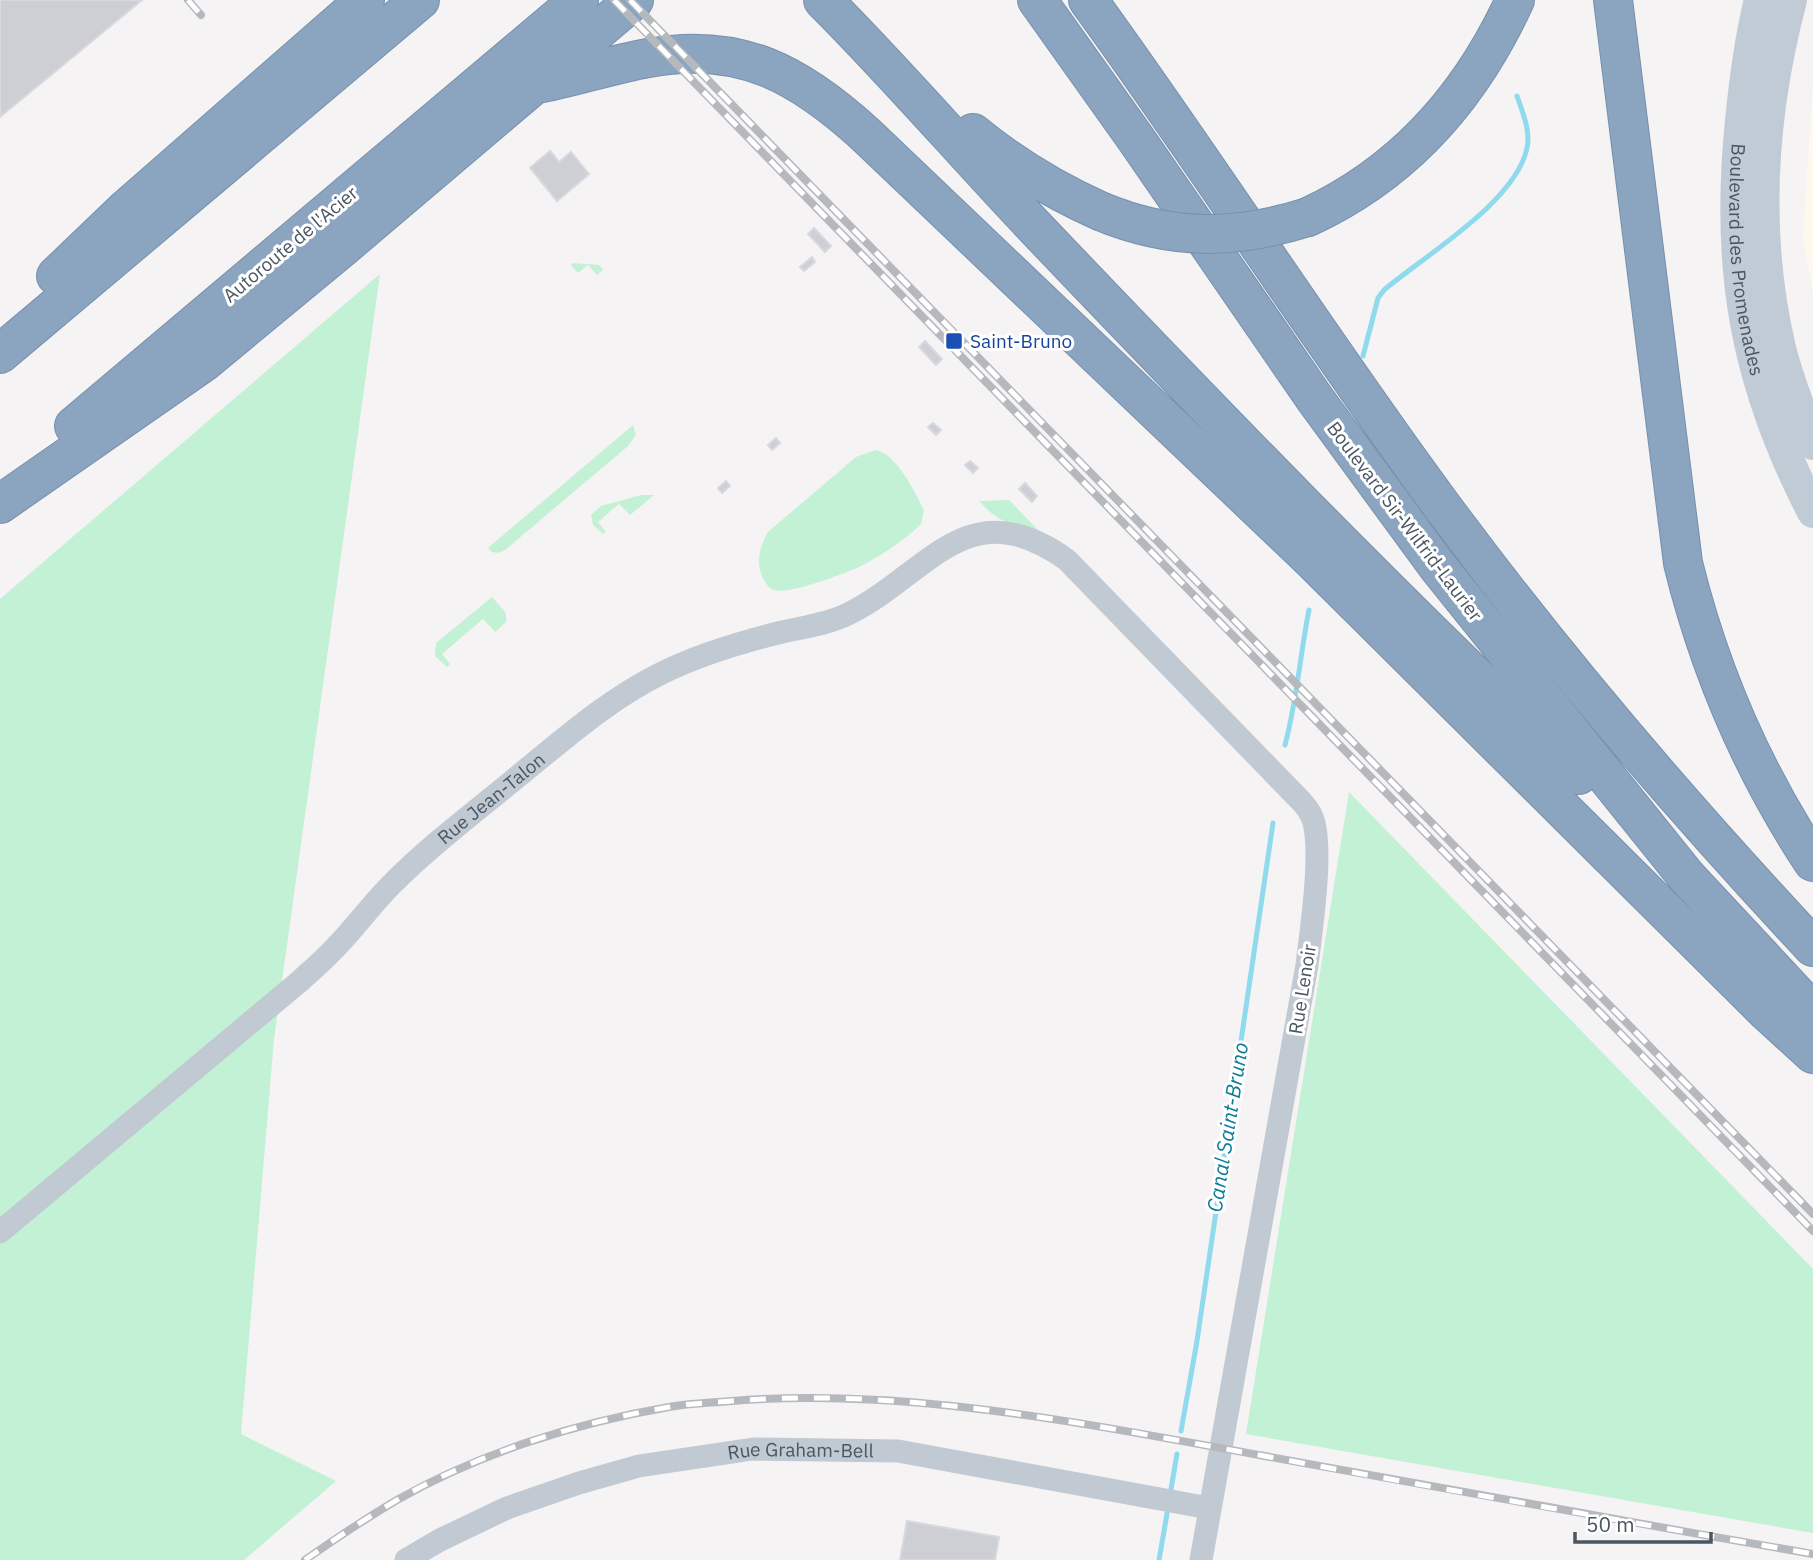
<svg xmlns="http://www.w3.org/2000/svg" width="1813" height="1560" font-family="'IBM Plex Sans',sans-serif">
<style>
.commercial{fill:#fdf9ef}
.green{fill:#c3f1d5}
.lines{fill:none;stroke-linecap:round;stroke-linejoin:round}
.stream{stroke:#90daee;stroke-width:5}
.building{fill:#cdcfd5;stroke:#d7d9de;stroke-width:2}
.highway-casing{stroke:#7690ad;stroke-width:40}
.street{stroke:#c1cad2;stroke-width:23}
.secondary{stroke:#c1cbd6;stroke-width:32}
.highway{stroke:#8ba5c1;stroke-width:38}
.rail-casing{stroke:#b5b8bd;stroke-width:8}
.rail{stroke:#fff;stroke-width:5;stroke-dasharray:16;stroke-linecap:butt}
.highway-bridge-casing{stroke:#7690ad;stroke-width:40;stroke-linecap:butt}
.highway-bridge{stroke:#8ba5c1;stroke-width:38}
.transit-dot{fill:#1a4fb4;stroke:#fff;stroke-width:2.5}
.labels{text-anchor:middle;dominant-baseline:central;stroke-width:6;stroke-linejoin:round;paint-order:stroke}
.street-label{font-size:19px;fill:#4a5661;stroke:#fff}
.transit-label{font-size:19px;fill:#164399;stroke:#fff;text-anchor:start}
.water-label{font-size:21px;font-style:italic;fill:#0c7c9b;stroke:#fff}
</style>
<rect width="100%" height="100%" fill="#f5f3f3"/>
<!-- commercial -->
<path class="commercial" d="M 1813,82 L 1813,292 L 1803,237 Z"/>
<!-- green -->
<path class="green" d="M 573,263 L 599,265 L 603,270 L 597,275 L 588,265 L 578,273 L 571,265 Z
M 380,274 L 274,1039 L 241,1434 L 336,1481 L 244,1560 L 0,1560 L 0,599 Z
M 633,425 L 636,435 L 628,446 L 505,550 C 499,554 492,554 488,548 Z
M 875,450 C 896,453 915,492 924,510 L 921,524 C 905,540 883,554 863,565 C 847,573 789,595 774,590 C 768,588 766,583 763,578 C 755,561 760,547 768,532 L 856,457 Z
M 641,495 L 654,495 L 630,515 L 619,504 L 598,522 L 606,532 L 603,534 L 593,525 L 591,515 L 601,506 Z
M 1009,500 L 1042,534 C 1015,526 998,523 979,501 Z
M 492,597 L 506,613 L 506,622 L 495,632 L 483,619 L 442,654 L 450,664 L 447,667 L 435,656 L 436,643 Z
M 1349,792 L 1813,1269 L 1813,1533 L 1246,1434 Z"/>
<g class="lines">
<!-- stream -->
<path class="stream" d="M 1363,356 L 1378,298 L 1384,290 C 1424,256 1516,202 1527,148 C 1531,131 1522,111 1517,96
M 1285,745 C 1297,700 1300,655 1309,610
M 1181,1431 L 1197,1341 L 1273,823
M 1170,1495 L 1177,1454
M 1159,1560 L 1168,1508"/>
</g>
<!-- building -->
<path class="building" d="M 0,0 L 142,0 L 0,117 Z
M 550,151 L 559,162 L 571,152 L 589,174 L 557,201 L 530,168 Z
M 814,228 L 831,246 L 825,252 L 808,234 Z
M 812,257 L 815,262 L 804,271 L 800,267 Z
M 925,341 L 942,359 L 936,365 L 919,347 Z
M 933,423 L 941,430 L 936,435 L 928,427 Z
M 776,438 L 780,443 L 772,450 L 768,445 Z
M 970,461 L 978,468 L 973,473 L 965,465 Z
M 726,481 L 730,486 L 722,493 L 718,488 Z
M 1025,483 L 1037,496 L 1032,502 L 1019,489 Z
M 907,1521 L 999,1537 L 995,1560 L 900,1560 Z"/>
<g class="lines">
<!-- highway casing -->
<g class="highway-casing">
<path id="highway" d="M 823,0 C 895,72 961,149 1031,223 C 1210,411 1390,597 1579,775
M 1037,0 L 1136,139 L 1315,399 L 1438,567 L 1687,877 L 1813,1012
M 1088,0 C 1208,165 1318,338 1439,502 C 1554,658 1680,805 1813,947
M 1613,0 L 1683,563 C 1709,669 1753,771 1813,862
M 533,85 C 572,78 609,65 648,58 C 740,41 799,74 865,134 L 1311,559 L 1766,1011 L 1813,1054
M 973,133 C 1012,165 1053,190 1100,211
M 1308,217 C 1405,172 1471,96 1515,0
M 56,276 L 126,209 L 365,0
M 0,354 L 420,0
M 74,426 L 579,0
M 0,504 L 204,362 L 343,247 L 634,0"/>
</g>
<!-- street -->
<g class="street">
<path id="s1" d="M 0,1232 L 300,981 C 312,970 324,960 335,948 C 356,927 373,902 395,881 C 432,844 475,812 516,778 C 563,740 607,700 662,673 C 700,654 741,642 782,632 C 804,627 828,624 848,614 C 929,574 967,488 1067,560 L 1299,799 C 1304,804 1309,810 1312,817 C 1324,846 1311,931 1307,965 L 1201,1560"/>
<path id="s2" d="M 406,1560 L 440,1540 L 507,1508 L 579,1483 L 639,1466 L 753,1449 L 898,1451 L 1209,1508"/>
</g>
<!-- secondary -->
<g class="secondary">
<path id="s3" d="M 1760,0 C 1750,40 1745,80 1741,121 C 1726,267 1745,381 1813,512"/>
<path d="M 1791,0 C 1761,114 1753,233 1780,348 C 1788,381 1801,413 1813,444"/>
</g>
<!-- highway -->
<use href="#highway" class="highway"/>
<!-- rail casing -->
<g class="rail-casing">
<path id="rail" d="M 188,0 L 201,15
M 614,0 L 1813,1231
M 630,0 L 1813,1214
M 305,1560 C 335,1539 365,1519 397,1500 C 479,1453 576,1423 669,1407 C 690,1403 711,1403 732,1401 C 906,1387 1087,1424 1259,1455 C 1443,1489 1628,1522 1813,1554"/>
</g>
<!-- rail -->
<use href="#rail" class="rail"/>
<!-- highway-bridge casing -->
<g class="highway-bridge-casing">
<path id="highway-bridge" d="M 1100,211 C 1172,241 1235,240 1308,217"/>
</g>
<!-- highway-bridge -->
<use href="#highway-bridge" class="highway-bridge"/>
</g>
<!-- markers -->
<rect class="transit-dot" x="945" y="332" width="18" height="18" rx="3.5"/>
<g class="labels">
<!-- street labels -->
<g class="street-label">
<text transform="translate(290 244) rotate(-40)">Autoroute de l'Acier</text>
<text stroke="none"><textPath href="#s3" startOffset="262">Boulevard des Promenades</textPath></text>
<text transform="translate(1405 521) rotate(53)">Boulevard Sir-Wilfrid-Laurier</text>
<text stroke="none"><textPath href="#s1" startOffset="656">Rue Jean-Talon</textPath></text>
<text transform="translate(1302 989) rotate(-81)">Rue Lenoir</text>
<text stroke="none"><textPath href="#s2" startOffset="415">Rue Graham-Bell</textPath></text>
</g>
<!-- transit labels -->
<g class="transit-label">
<text x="970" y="341">Saint-Bruno</text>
</g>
<!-- water labels -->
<g class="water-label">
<text transform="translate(1227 1127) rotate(-81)">Canal Saint-Bruno</text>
</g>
</g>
<!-- scale -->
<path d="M1575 1532v10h136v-10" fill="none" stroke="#4a5661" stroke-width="3.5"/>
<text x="1586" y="1532" font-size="21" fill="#4a5661" stroke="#ffffff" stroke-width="5" paint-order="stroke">50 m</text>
</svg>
